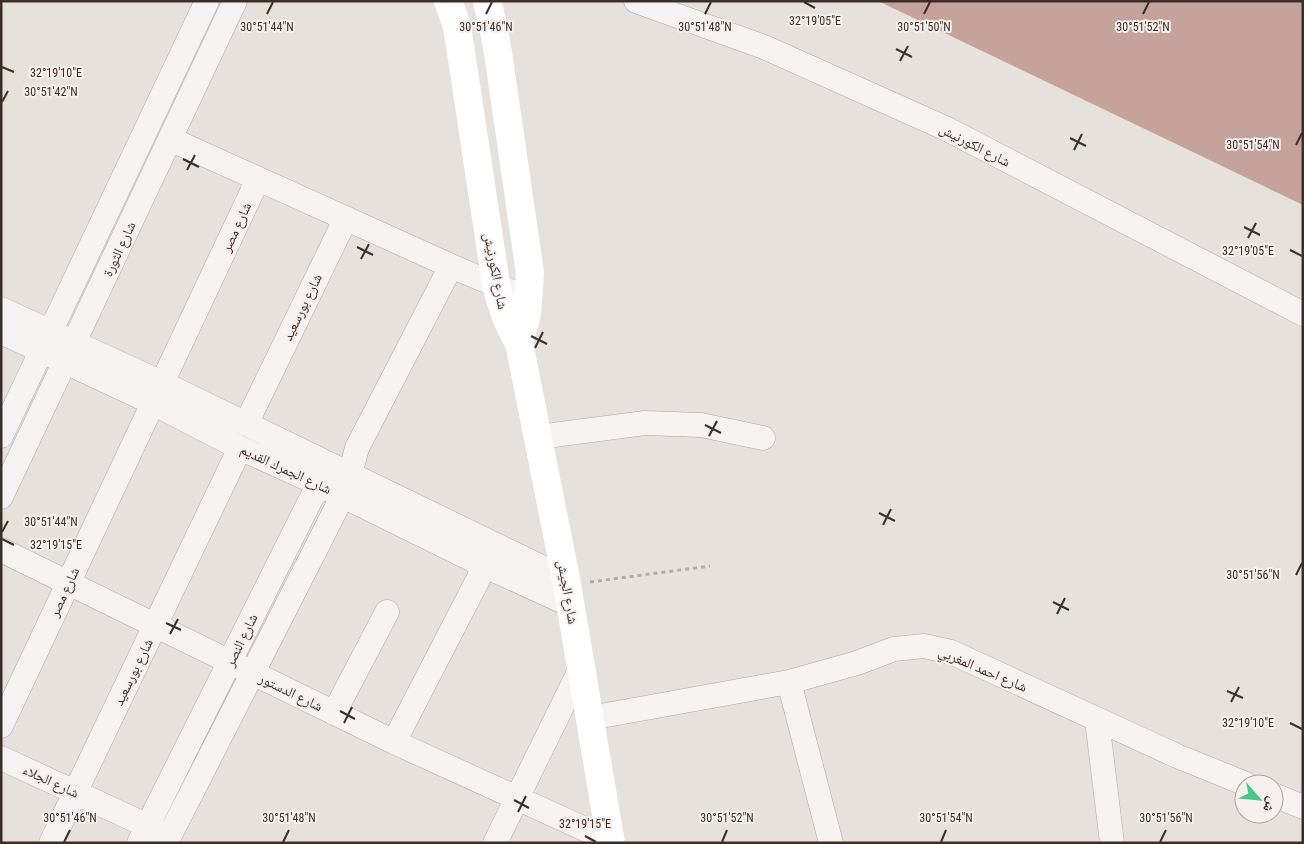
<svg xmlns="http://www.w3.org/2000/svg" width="1304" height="844" font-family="'Roboto Condensed','Noto Naskh Arabic',sans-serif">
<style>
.water{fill:#c5a39b}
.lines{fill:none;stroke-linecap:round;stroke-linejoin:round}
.street-casing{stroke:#b1a8a4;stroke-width:25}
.path{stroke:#b3aba9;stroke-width:3;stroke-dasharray:4 4;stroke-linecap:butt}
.street{stroke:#f6f2f1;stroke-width:24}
.secondary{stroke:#fff;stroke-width:28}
.ticks{fill:none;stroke:#3d2e28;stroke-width:2}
.labels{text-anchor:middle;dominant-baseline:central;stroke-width:4;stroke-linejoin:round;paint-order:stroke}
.street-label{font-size:14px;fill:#3d2e28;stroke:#f5efee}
.ticks-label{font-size:12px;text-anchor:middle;fill:#3d2e28;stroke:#f5efee;stroke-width:4;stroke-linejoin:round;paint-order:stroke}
</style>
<rect width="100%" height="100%" fill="#e7e1de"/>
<!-- water -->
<path class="water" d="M 878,1 L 1303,1 L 1303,205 Z"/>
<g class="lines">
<!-- street casing -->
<g class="street-casing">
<path id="street" d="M 636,1 L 764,47 L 947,129 L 1303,314
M 170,139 L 451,266 L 529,299
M 1,309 L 162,383 L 566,579
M 1,332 L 153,403 L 240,448 L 321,485 L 485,566 L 571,605
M 162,383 L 258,179
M 246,424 L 346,218
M 1,436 L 207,1
M 538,437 L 645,423 L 701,425 L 763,438
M 1,497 L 235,1
M 1,550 L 394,742 L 611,841
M 789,682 L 831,843
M 334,713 L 387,612
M 590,718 L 789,682 L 857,663 L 894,649 L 924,646 L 951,652 L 1177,756 L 1246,784
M 1097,720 L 1112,843
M 1,726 L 153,403
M 394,742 L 485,566
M 1,758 L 161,832
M 1274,795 L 1303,807
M 51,843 L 240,448
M 139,843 L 312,497 L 332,475
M 166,843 L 336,509 L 350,474 L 357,448 L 451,266
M 495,843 L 581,668"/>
</g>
<!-- path -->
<path class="path" d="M 590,582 L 710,566"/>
<!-- street -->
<use href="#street" class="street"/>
<!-- secondary -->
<path class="secondary" d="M 448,1 L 457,26 L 496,284 C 501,306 507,324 519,343 L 566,579 L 611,843
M 487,1 L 493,25 L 498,53 L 530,273 L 527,314 L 519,343"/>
</g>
<!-- ticks -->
<path class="ticks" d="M 804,2 L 815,8M 267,14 L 273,2M 486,14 L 492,2M 705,14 L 711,2M 924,14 L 930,2M 1143,14 L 1149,2M 896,49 L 912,57M 900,61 L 908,46M 2,67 L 14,72M 2,102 L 8,91M 1070,138 L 1086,146M 1296,145 L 1302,133M 1074,150 L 1082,134M 183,159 L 199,167M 187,170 L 195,155M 1244,227 L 1260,235M 1248,238 L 1256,223M 357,247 L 373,255M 1290,250 L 1302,256M 361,259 L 369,244M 531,336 L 547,344M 535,348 L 543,332M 705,425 L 721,433M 709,436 L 717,421M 879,513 L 895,521M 883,525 L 891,509M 2,532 L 8,521M 2,539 L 14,545M 1296,575 L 1302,563M 1053,602 L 1069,610M 1057,614 L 1065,598M 166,623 L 181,630M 170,634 L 178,619M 1227,691 L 1243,698M 1231,702 L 1239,687M 340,711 L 355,719M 344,723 L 352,707M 1290,723 L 1302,729M 514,800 L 529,808M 518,812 L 526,796M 585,836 L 596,842M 64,842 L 70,830M 283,842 L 289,830M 722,842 L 727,830M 941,842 L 946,830M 1160,842 L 1166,830"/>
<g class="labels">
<!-- street labels -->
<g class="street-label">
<text transform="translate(975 145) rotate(27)">شارع الكورنيش</text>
<text transform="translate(236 227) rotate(-65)">شارع مصر</text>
<text transform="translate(119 249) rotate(-65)">شارع الثورة</text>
<text transform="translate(496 271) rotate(79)">شارع الكورنيش</text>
<text transform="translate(302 307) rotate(-64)">شارع بورسعيد</text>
<text transform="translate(286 469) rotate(25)">شارع الجمرك القديم</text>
<text transform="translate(64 592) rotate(-65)">شارع مصر</text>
<text transform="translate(568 592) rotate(80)">شارع الجيش</text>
<text transform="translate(241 640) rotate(-64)">شارع النصر</text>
<text transform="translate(983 669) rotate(23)">شارع احمد المغربي</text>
<text transform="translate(133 672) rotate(-64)">شارع بورسعيد</text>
<text transform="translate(291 692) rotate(26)">شارع الدستور</text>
<text transform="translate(51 781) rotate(25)">شارع الجلاء</text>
</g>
</g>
<g class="ticks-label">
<text x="815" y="25">32°19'05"E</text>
<text x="267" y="31">30°51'44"N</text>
<text x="486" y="31">30°51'46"N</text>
<text x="705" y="31">30°51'48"N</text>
<text x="924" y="31">30°51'50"N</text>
<text x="1143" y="31">30°51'52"N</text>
<text x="56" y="77">32°19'10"E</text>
<text x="51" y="96">30°51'42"N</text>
<text x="1253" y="149">30°51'54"N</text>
<text x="1248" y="255">32°19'05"E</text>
<text x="51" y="526">30°51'44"N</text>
<text x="56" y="549">32°19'15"E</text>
<text x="1253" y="579">30°51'56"N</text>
<text x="1248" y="727">32°19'10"E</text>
<text x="70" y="822">30°51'46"N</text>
<text x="289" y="822">30°51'48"N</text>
<text x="727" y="822">30°51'52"N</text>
<text x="946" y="822">30°51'54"N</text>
<text x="1166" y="822">30°51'56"N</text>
<text x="585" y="828">32°19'15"E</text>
</g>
<!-- border -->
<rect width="1304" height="844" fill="none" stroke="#3d2e28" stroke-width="5"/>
<!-- north arrow -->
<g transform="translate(1259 799) rotate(117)"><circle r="24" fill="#f5efee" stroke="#aba29f"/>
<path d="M0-4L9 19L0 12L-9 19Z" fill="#49c689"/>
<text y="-8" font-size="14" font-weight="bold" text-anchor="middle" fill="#3d2e28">ش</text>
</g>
</svg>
